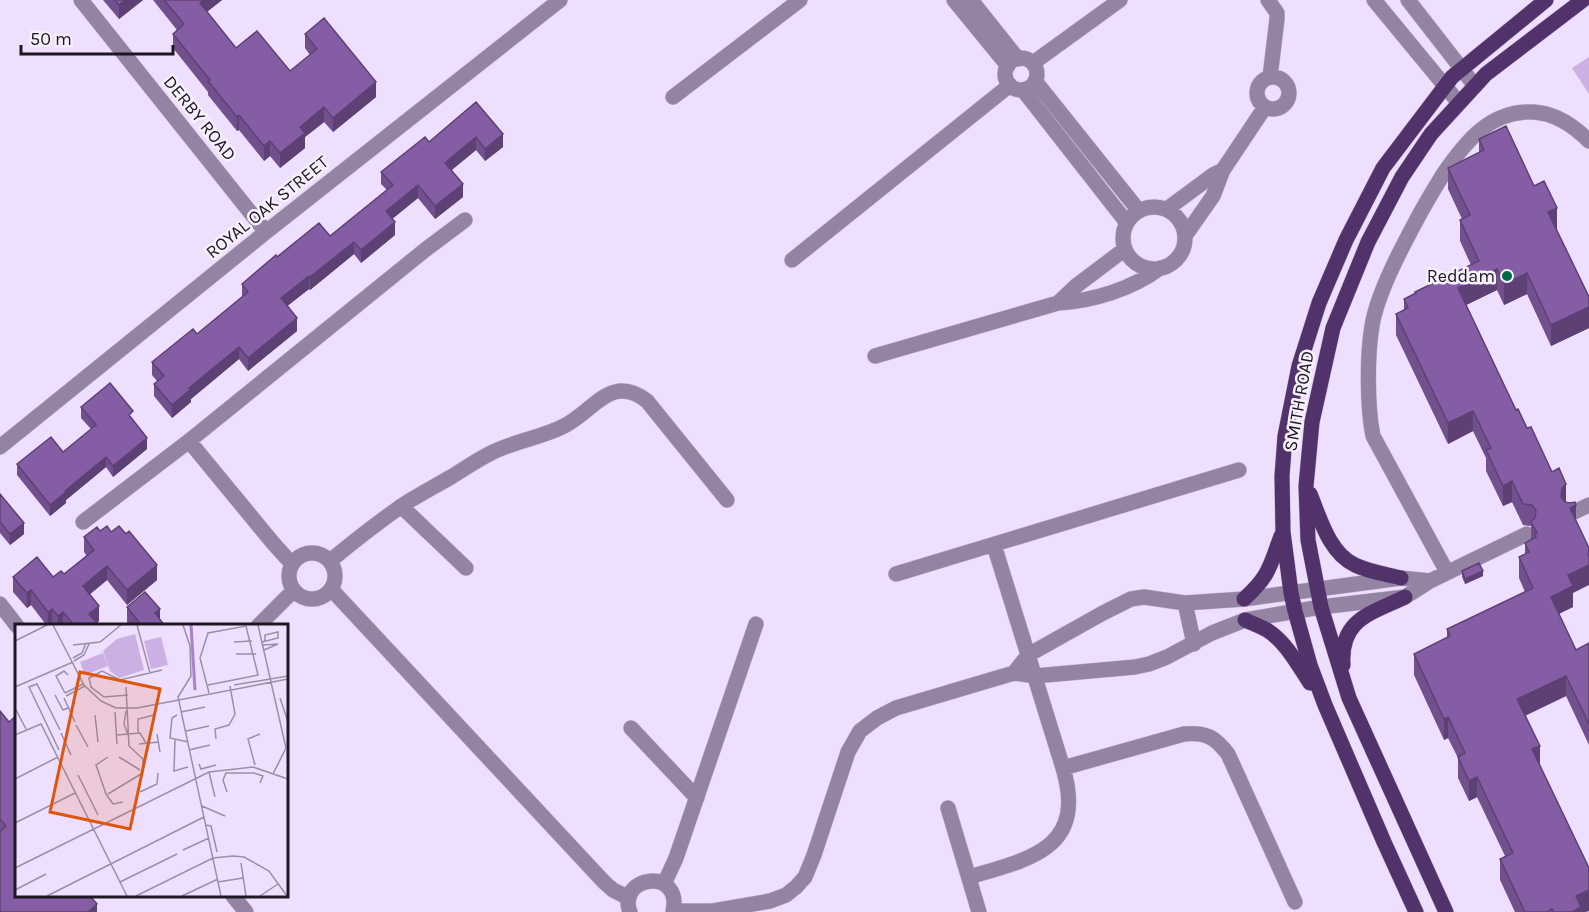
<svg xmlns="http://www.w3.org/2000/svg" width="1589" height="912" font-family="Karla,sans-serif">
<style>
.green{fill:#cbb0e3}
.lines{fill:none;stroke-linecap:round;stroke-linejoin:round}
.minor-casing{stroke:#c9bbd6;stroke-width:16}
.major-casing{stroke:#c9bbd6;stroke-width:16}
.minor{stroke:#9583a4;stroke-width:15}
.major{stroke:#52326b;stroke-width:15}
.wall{fill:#72508e}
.shaded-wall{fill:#5d4174}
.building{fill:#855da5;stroke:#5d4174;stroke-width:1.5}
.poi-dot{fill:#006b42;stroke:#f7f0fd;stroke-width:2}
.labels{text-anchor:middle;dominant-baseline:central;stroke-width:5;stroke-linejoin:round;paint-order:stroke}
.street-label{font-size:18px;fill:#1d1722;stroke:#f7f0fd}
.poi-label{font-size:18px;fill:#1d1722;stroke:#f7f0fd;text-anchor:end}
.inset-river{fill:none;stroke:#aa81cc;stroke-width:3}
.inset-road{fill:none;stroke:#9b8fa6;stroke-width:1.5}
.view{fill:#de560d;fill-opacity:0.15;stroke:#de560d;stroke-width:3}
.inset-edge{fill:none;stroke:#1d1722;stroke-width:3}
</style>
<rect width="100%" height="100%" fill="#efdffe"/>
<!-- green -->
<path class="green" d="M 1589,57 L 1589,94 L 1572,68 Z"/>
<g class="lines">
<!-- minor casing -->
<g class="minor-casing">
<path id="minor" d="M 81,0 L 266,232
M 954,0 L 1008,66
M 971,0 L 1018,59
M 1268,0 L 1277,13 L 1277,19 L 1270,77
M 1374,0 L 1459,103
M 1408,0 L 1475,86
M1005 74a16 16 0 1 1 32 0a16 16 0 1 1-32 0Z
M 1033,63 L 1120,0
M1257 93a16 16 0 1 1 32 0a16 16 0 1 1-32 0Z
M 1035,81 L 1139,211
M 1023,90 L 1127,223
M 673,97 L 800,0
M1123 238a31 31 0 1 1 62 0a31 31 0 1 1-62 0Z
M 1167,209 L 1213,175 L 1223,170
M 1185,236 L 1213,196 L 1223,170 L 1265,107
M 792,260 L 1010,85
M 1058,303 L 1076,286 L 1125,249
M 875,356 L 1058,303 C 1093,301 1132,289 1160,268
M 189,441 L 273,543 L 292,564
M 0,447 L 266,232 L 560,0
M 401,506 L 466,568
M 1570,514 L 1589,505
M 83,522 L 189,441 L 425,250 L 465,220
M289 576a23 23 0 1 1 46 0a23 23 0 1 1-46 0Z
M 330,561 C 353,542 376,524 400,507 C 416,496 434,487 451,477 C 464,469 477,460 491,453 C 514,441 541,438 564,426 C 594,411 611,373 647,401 L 727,500
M 1447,572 L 1373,436 C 1367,407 1367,355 1372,326 C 1377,294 1401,249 1416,221 C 1425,204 1434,189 1444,173 C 1466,141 1491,110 1533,112 C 1555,113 1574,126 1589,141
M 896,574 L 1239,470
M 331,589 L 604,882 L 613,890 L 629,898
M 1185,603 L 1194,644
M 0,604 L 17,626
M 258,626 L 294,590
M 1014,673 L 1028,655 L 1103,613 L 1131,599 L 1144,597 L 1185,603 L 1244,599 L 1401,578 L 1430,581
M 631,728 L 697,798
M 1063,768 L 1184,734 C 1206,732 1215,737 1228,754 L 1295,902
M 948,808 L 979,912
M 969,877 C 1031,859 1087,848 1063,768 L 994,545
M 664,884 L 676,858 L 756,624
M 233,896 L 246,912
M 674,911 L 713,911 L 770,901 L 786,895 L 796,887 L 805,877 L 814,855 L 848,752 L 860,731 L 877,718 L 896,708 L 1014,673 L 1035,676 L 1135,667 L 1149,664 L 1167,657 L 1212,633 L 1245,620 L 1321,607 L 1405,597 L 1430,581 L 1527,534
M 630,912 C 616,876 683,866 673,912"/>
</g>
<!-- major casing -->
<g class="major-casing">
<path id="major" d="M 1310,494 C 1320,518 1329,553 1355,565 C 1369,572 1386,574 1401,578
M 1244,599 C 1269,577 1270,566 1281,536
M 1245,620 C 1252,623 1260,626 1267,630 C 1286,642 1298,665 1310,683
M 1343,665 C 1340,619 1370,614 1405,597
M 1416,912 L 1384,842 L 1325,705 L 1310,665 L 1295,611 L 1291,593 L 1283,532 L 1282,476 L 1285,436 L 1299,366 L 1319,303 L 1346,240 L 1383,168 L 1452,77 L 1546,0
M 1446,912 L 1349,698 L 1321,607 L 1308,540 L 1306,486 L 1312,422 L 1333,328 L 1368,242 L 1402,177 L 1431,134 L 1486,74 L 1583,0"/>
</g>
<!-- minor -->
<use href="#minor" class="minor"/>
<!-- major -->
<use href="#major" class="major"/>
</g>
<!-- wall -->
<path class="wall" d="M 103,0 L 143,0 L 119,19 Z
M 153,0 L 222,0 L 207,12 L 236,48 L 290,71 L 310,55 L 305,48 L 305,34 L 376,97 L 333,132 L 324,122 L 305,137 L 305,148 L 280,168 L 270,156 L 264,161 L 239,130 L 237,131 L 208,95 L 208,92 L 173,48 L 173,34 L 177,30 Z
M 476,102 L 503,147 L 485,161 L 476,150 L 452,170 L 463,197 L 435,219 L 418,198 L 392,219 L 395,235 L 361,263 L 354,254 L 310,290 L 309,289 L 287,306 L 297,331 L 248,371 L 239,359 L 191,399 L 191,402 L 172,418 L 154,396 L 154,384 L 157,381 L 152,375 L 152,362 L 197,334 L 242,297 L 242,284 L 277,257 L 330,236 L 387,190 L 381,184 L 381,172 L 429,142 Z
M 1479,139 L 1534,186 L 1557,229 L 1556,229 L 1589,297 L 1589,328 L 1551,346 L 1527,294 L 1504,305 L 1497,290 L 1466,305 L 1516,410 L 1527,428 L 1566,502 L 1573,593 L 1573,607 L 1559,614 L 1576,650 L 1589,643 L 1589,745 L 1566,696 L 1525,716 L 1540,765 L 1586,912 L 1515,912 L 1500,880 L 1500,859 L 1505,856 L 1477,797 L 1469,801 L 1458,778 L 1458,758 L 1448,738 L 1444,740 L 1414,675 L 1414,654 L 1447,638 L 1447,629 L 1525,592 L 1519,578 L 1519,557 L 1525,554 L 1525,543 L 1531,540 L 1531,526 L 1523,525 L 1512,502 L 1503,506 L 1486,471 L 1486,458 L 1473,431 L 1448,444 L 1396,335 L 1396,314 L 1404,310 L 1404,299 L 1415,294 L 1415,292 L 1471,265 L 1460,241 L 1460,220 L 1462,219 L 1448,189 L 1448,168 L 1479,153 Z
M 81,407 L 133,420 L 147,449 L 113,477 L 106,467 L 66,500 L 66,503 L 50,516 L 17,475 L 17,464 L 63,452 L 91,429 L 81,418 Z
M 0,494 L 24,534 L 10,545 L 0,533 Z
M 100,531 L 111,532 L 157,580 L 127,605 L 107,580 L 90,594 L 99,621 L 97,623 L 99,626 L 54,626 L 52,623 L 50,626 L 47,626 L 31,605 L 27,608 L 13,592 L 13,577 L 53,577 L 64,574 L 87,556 L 84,552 L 84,537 Z
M 1462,571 L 1483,576 L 1465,584 L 1462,577 Z
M 127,607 L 160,619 L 165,626 L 130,626 L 127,622 Z
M 0,711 L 16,896 L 97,912 L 0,912 Z"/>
<!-- shaded-wall -->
<path class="shaded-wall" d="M 125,0 L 143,0 L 119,19 L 119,5 Z
M 204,0 L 222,0 L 200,17 L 200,3 Z
M 376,82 L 376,97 L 333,132 L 333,118 Z
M 324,107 L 324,122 L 305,137 L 305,148 L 280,168 L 280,153 L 300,127 Z
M 239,115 L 239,130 L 237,131 L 237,117 Z
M 503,134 L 503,147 L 485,161 L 485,149 Z
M 476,137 L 476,150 L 445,175 L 445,163 Z
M 270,141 L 270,156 L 264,161 L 264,146 Z
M 463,184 L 463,197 L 435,219 L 435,206 Z
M 418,185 L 418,198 L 386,224 L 386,211 Z
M 1557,208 L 1557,229 L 1548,233 L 1548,212 Z
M 395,222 L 395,235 L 361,263 L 361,250 Z
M 354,242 L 354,254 L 310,290 L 310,277 Z
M 1497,269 L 1497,290 L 1458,309 L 1458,288 Z
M 1527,273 L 1527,294 L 1504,305 L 1504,284 Z
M 309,276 L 309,289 L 281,311 L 281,298 Z
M 1589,307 L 1589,328 L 1551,346 L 1551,325 Z
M 297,318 L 297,331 L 248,371 L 248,358 Z
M 239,347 L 239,359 L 191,399 L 191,402 L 172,418 L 172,405 L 189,388 Z
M 1473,411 L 1473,431 L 1448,444 L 1448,423 Z
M 147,438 L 147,449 L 113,477 L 113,466 Z
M 106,457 L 106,467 L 66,500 L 66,503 L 50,516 L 50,505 L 65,491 Z
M 1512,481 L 1512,502 L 1503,506 L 1503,486 Z
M 1566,484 L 1566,505 L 1561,497 L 1562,488 Z
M 1576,505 L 1576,526 L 1570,508 Z
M 24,523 L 24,534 L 10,545 L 10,534 Z
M 1588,554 L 1589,554 L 1589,585 L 1573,593 L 1573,607 L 1551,617 L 1551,597 L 1568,575 Z
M 157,565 L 157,580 L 127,605 L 127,590 Z
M 107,566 L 107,580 L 83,600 L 83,586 Z
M 1483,571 L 1483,576 L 1465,584 L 1465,579 Z
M 31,590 L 31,605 L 27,608 L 27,593 Z
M 99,606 L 99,621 L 93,626 L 89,614 Z
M 52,609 L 52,623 L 48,626 L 48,612 Z
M 160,609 L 160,624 L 155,613 Z
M 63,612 L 63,626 L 58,626 L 58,616 Z
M 1566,676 L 1566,696 L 1517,719 L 1517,699 Z
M 1448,717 L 1448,738 L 1444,740 L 1444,719 Z
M 1540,746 L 1540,766 L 1532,749 Z
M 1477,777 L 1477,797 L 1469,801 L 1469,781 Z
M 1589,890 L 1589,911 L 1586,912 L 1572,912 L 1576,896 Z
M 97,904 L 97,912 L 88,912 Z"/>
<!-- building -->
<path class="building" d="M 115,0 L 125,0 L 119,5 Z
M 164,0 L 204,0 L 200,3 L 236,48 L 257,31 L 290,71 L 317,49 L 305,34 L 324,18 L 376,82 L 333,118 L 324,107 L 300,127 L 305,133 L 280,153 L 270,141 L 264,146 L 239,115 L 237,117 L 208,81 L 210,80 L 173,34 L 184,24 Z
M 476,102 L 503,134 L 485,149 L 476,137 L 445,163 L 463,184 L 435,206 L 418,185 L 386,211 L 395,222 L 361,250 L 354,242 L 310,277 L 309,276 L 281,298 L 297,318 L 248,358 L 239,347 L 189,388 L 191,389 L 172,405 L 154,384 L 164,376 L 152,362 L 193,329 L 197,334 L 248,292 L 242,284 L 276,255 L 277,257 L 319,223 L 330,236 L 393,185 L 381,172 L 425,137 L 429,142 Z
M 1506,126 L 1534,186 L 1544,181 L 1557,208 L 1548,212 L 1589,297 L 1589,307 L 1551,325 L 1527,273 L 1504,284 L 1497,269 L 1458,288 L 1516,410 L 1518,409 L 1527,428 L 1531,427 L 1552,472 L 1559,468 L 1566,484 L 1562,488 L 1561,497 L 1565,502 L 1570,503 L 1575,502 L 1576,505 L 1570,508 L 1589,548 L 1589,554 L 1588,554 L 1589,557 L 1589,565 L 1568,575 L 1573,586 L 1551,597 L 1576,650 L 1589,643 L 1589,724 L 1566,676 L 1517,699 L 1540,746 L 1532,749 L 1589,868 L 1589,890 L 1576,896 L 1581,907 L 1572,912 L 1554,912 L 1552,909 L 1547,912 L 1525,912 L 1500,859 L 1513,853 L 1477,777 L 1469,781 L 1458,757 L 1465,753 L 1448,717 L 1444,719 L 1414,654 L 1450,636 L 1447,629 L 1533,588 L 1519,557 L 1529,552 L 1525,543 L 1536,537 L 1535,534 L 1537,533 L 1531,522 L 1535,518 L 1536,510 L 1532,505 L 1523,504 L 1512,481 L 1503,486 L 1486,450 L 1491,448 L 1473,411 L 1448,423 L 1396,314 L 1408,308 L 1404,299 L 1416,293 L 1415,292 L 1479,261 L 1460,220 L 1470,215 L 1448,168 L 1484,150 L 1479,139 Z
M 110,383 L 133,411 L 129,415 L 147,438 L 113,466 L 106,457 L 65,491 L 66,492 L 50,505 L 17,464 L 51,437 L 63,452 L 96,425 L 81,407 Z
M 0,494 L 24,523 L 10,534 L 0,522 Z
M 107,526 L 111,532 L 119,526 L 126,534 L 129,531 L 157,565 L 127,590 L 107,566 L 83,586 L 99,606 L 89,614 L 99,626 L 75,626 L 63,612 L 58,616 L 52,609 L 48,612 L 31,590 L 27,593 L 13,577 L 37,557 L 53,577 L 61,571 L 64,574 L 94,550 L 84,537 L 97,527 L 100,531 Z
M 1479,563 L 1483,571 L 1465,579 L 1462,571 Z
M 145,592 L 160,609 L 155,613 L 165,626 L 142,626 L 127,607 Z
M 0,711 L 9,722 L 16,716 L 16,896 L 90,896 L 97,904 L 88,912 L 0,912 L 0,832 L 6,826 L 0,819 Z"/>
<!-- markers -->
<circle class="poi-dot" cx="1507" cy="276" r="6"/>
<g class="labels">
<!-- street labels -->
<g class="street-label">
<text transform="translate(200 118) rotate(51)">DERBY ROAD</text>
<text transform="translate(267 207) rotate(-39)">ROYAL OAK STREET</text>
<text transform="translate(1299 401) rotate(-80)">SMITH ROAD</text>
</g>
<!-- poi labels -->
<g class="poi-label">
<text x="1495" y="276">Reddam</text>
</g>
</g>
<!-- overview -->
<g transform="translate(15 624)">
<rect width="273" height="273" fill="#efdffe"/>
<path d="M 120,10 L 129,46 L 104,54 L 95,47 L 88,27 L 102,15 ZM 146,13 L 153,41 L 136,45 L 129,17 ZM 88,29 L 93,42 L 70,51 L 65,38 Z" fill="#cbb0e3"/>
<path class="inset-river" d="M 176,1 L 180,66"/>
<path class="inset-road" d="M 38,1 L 69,61 L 86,77 L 101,84 L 122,84 L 273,55M 122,1 L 135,49M 168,1 L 175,22 L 176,52 L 163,73 L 206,272M 243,1 L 271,124 L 258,150M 0,17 L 32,1M 219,18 L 237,17M 247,18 L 263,14 L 263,8 L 250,11 L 250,17M 58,21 L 85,18 L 106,1M 248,21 L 263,20 L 249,26M 221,30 L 241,30M 58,34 L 67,29 L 71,19M 59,37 L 69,31 L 74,20M 193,61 L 243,51 L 231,2 L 193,9 L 185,34 L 194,69M 219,61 L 273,52M 0,63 L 58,38M 111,63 L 114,122 L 128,135 L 128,146M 50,69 L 41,52 L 49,47 L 53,51M 50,69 L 68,60M 40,71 L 48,86 L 53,84M 113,71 L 89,73 L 76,63 L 74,54 L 87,47 L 105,56 L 147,46M 51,72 L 70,62M 49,74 L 60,98M 265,74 L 273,98M 0,84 L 11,105M 111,87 L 109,100 L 113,111M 100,88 L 102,120M 166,88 L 190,83M 80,91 L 83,118M 162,91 L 157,94 L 155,114 L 173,118M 61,101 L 73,123M 171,107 L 194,102M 46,109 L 56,131M 123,109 L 123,95 L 139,91M 142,110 L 145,128M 0,111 L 26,100 L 112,272M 102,111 L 125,109 L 131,119M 201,115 L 200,105 L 214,101 L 220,90 L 215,62M 160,116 L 159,147 L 173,143M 124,120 L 144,118M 44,126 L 14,63 L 22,60 L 45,106M 174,126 L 195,121M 104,133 L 125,146M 184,140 L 186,145 L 201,141M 240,141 L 233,115 L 245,110M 194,148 L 200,173M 63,151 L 83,191M 0,155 L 43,133M 125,168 L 142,160 L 143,149M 212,168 L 208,156 L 211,149 L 239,149 L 248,152 L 245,159M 91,170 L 81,141 L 93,133M 93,170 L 126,150M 93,173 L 91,170 L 98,180 L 108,178M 187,182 L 210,192M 0,199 L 60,169M 191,201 L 196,202 L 202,228M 168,226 L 194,214M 226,239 L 231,272M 0,244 L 194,148 L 238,143 L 273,155M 105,258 L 162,230M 203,258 L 228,254M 0,266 L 31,250M 32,272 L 189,193M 121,272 L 198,234 L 218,232 L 229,233 L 254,247 L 272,272M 167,272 L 203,255M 245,272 L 263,260"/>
<path class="view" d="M 65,48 L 145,65 L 115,205 L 35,188 Z"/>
<rect width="273" height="273" class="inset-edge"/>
</g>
<!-- scale -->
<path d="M21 45v9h152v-9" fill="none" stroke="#1d1722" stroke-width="3"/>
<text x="30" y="45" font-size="18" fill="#1d1722" stroke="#f7f0fd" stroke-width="4.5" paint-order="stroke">50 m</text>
</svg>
